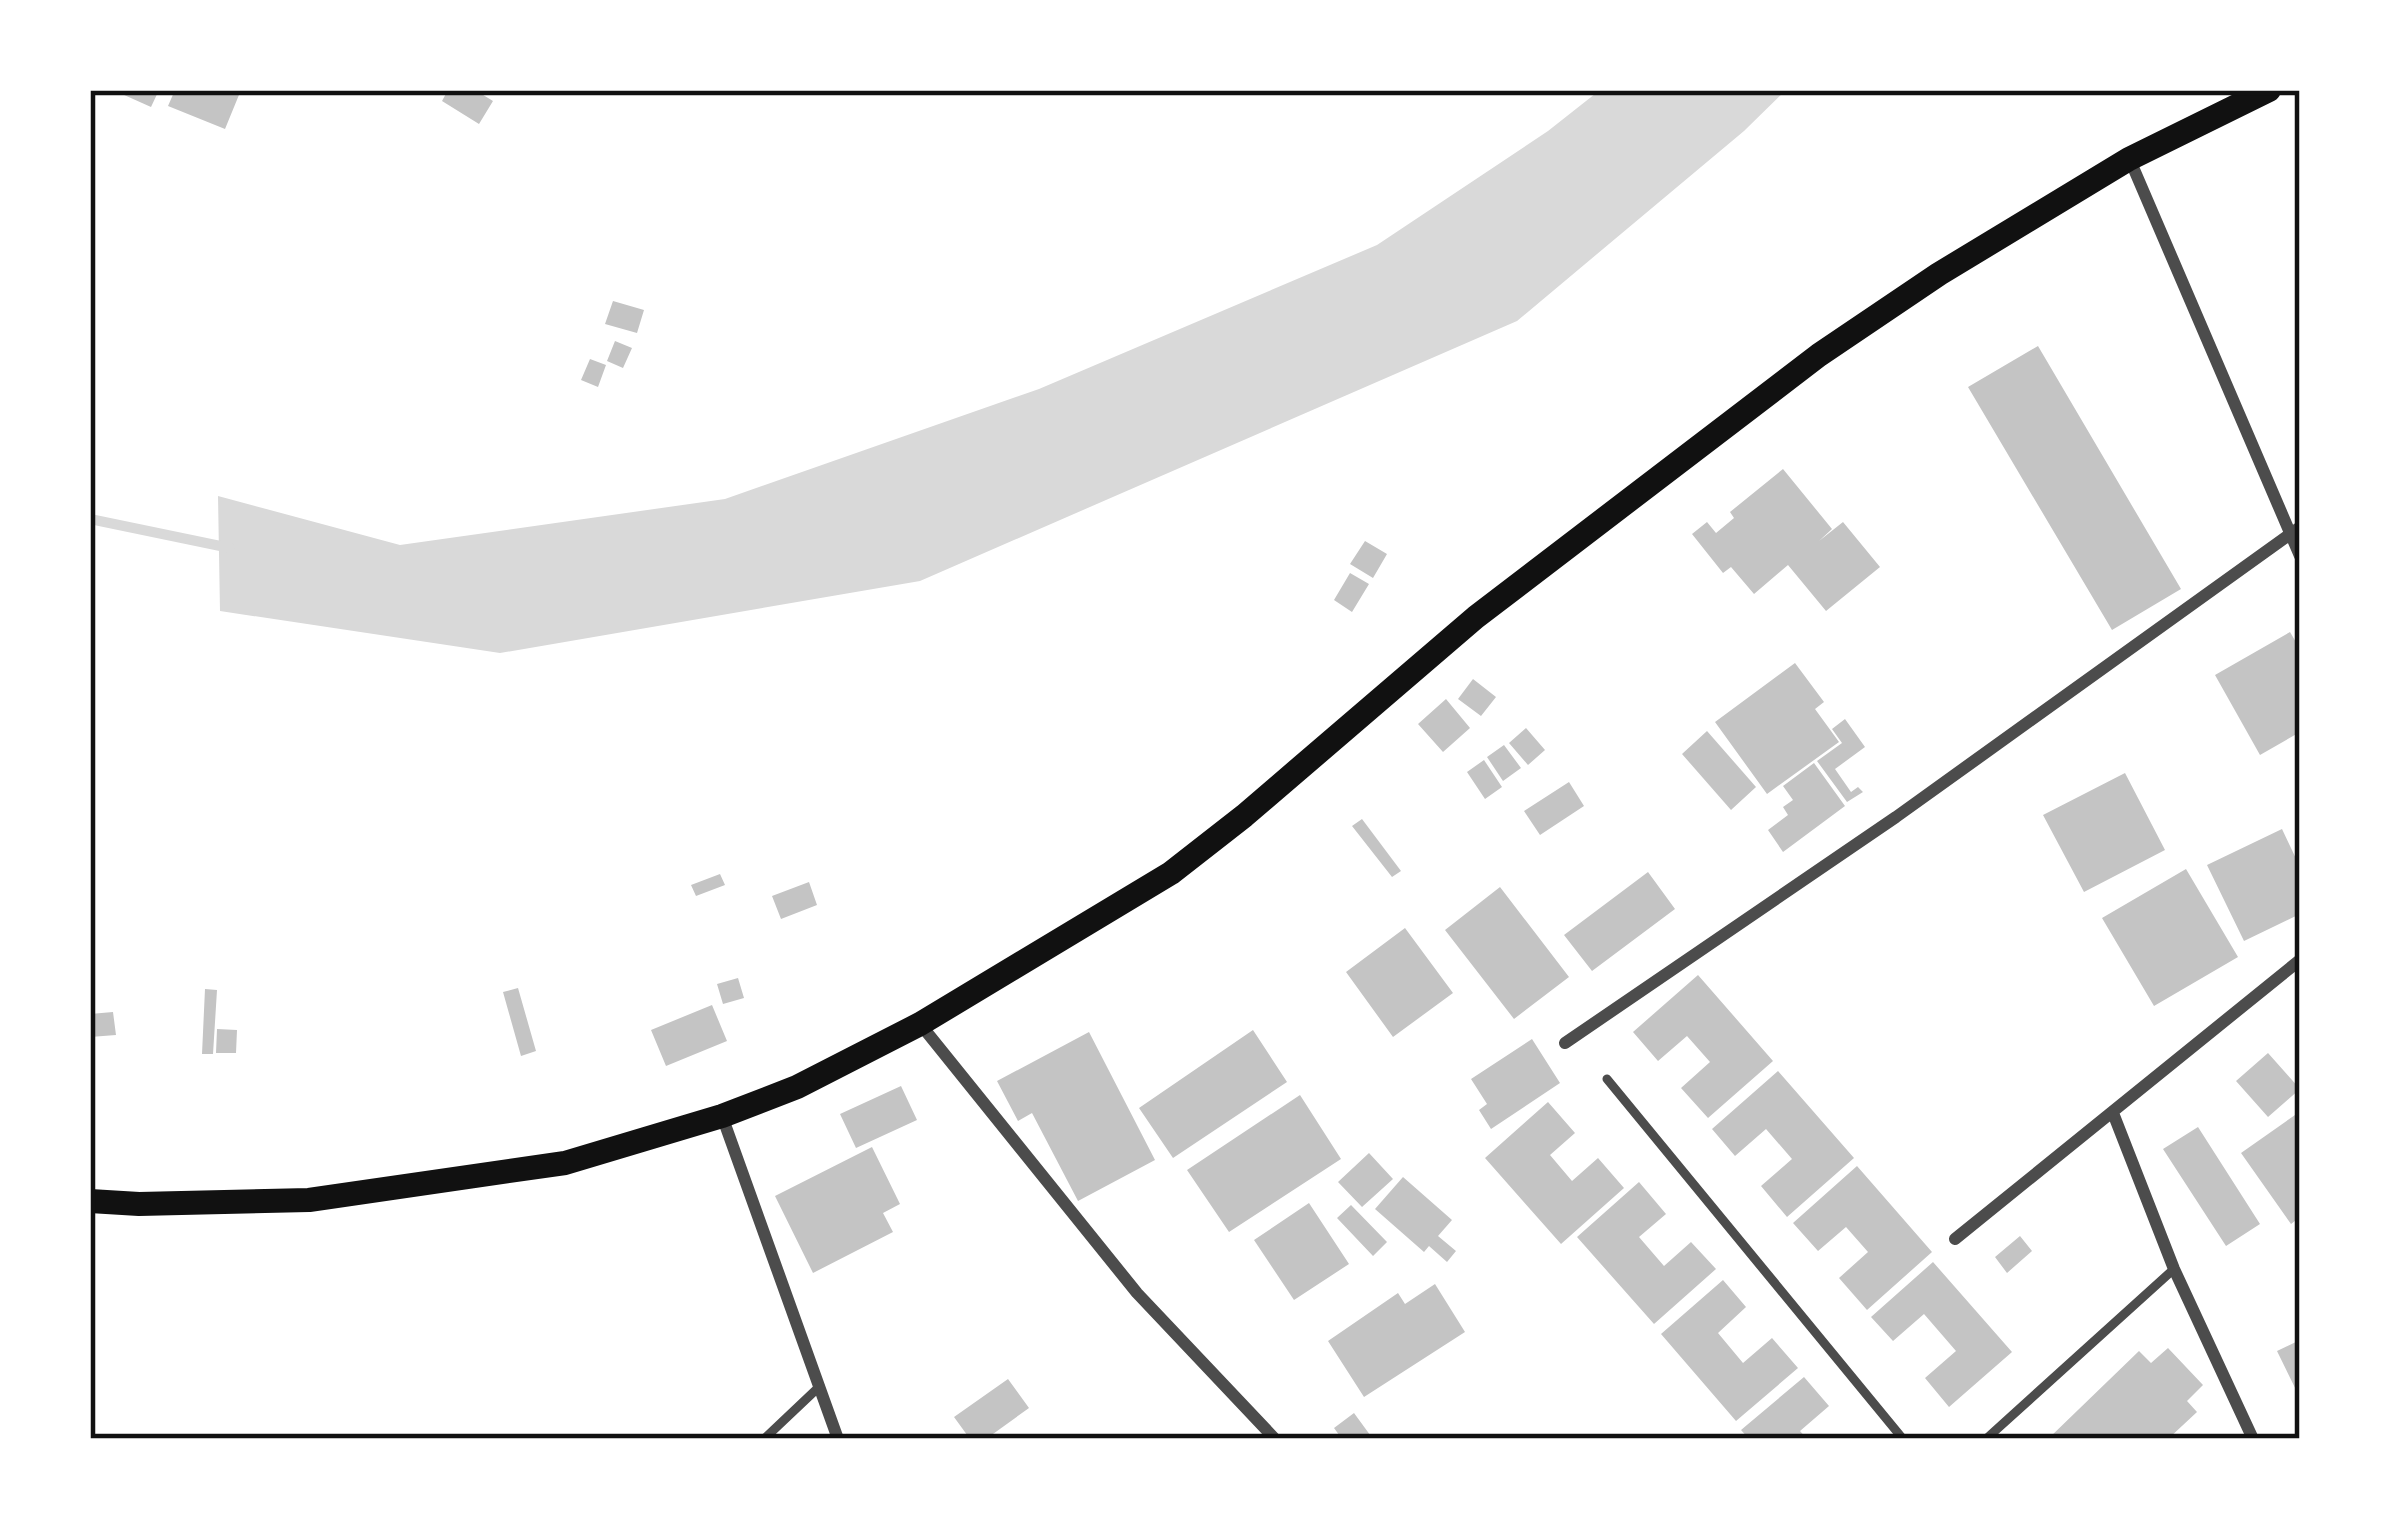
<svg xmlns="http://www.w3.org/2000/svg" width="2390" height="1529" font-family="Quicksand,sans-serif">
<style>
.water{fill:#d9d9d9}
.lines{fill:none;stroke-linecap:round;stroke-linejoin:round}
.stream{stroke:#d9d9d9;stroke-width:10}
.building{fill:#c4c4c4}
.service{stroke:#4c4c4c;stroke-width:9}
.minor{stroke:#4c4c4c;stroke-width:12}
.secondary{stroke:#111;stroke-width:24}
.neatline{fill:none;stroke:#111;stroke-width:4.5}
</style>
<rect width="100%" height="100%" fill="#fff"/>
<!-- water -->
<path class="water" d="M 1600,90 L 1786,90 L 1744,131 L 1517,321 L 920,581 L 500,653 L 220,611 L 218,496 L 400,545 L 725,499 L 1039,389 L 1377,245 L 1548,131 Z"/>
<g class="lines">
<!-- stream -->
<path class="stream" d="M 90,519 L 230,548"/>
</g>
<!-- building -->
<path class="building" d="M 113,90 L 159,90 L 151,107 Z
M 175,90 L 241,90 L 225,129 L 168,106 Z
M 448,90 L 475,90 L 493,101 L 479,124 L 442,101 Z
M 613,301 L 644,310 L 637,333 L 605,324 Z
M 615,341 L 632,348 L 623,368 L 607,361 Z
M 2038,346 L 2181,589 L 2112,630 L 1968,387 Z
M 590,359 L 606,365 L 598,387 L 581,380 Z
M 1783,469 L 1832,529 L 1819,541 L 1843,522 L 1880,567 L 1826,611 L 1788,565 L 1754,594 L 1731,567 L 1723,573 L 1692,534 L 1707,522 L 1716,533 L 1734,518 L 1730,512 Z
M 1365,541 L 1387,554 L 1373,578 L 1350,564 Z
M 1350,573 L 1369,584 L 1352,612 L 1334,600 Z
M 2290,632 L 2300,649 L 2300,732 L 2260,755 L 2215,675 Z
M 1795,663 L 1824,702 L 1815,709 L 1839,742 L 1767,794 L 1715,722 Z
M 1473,679 L 1496,697 L 1481,716 L 1458,699 Z
M 1446,699 L 1470,728 L 1443,752 L 1418,724 Z
M 1845,719 L 1865,747 L 1835,769 L 1851,792 L 1858,787 L 1863,792 L 1847,802 L 1817,761 L 1842,743 L 1832,729 Z
M 1526,728 L 1545,750 L 1528,765 L 1509,743 Z
M 1707,731 L 1756,787 L 1731,810 L 1682,754 Z
M 1504,745 L 1521,768 L 1503,781 L 1487,757 Z
M 1484,760 L 1502,787 L 1485,799 L 1467,772 Z
M 1814,763 L 1845,806 L 1783,852 L 1768,830 L 1788,815 L 1783,807 L 1793,800 L 1783,786 Z
M 2125,773 L 2165,850 L 2084,892 L 2043,815 Z
M 1569,782 L 1584,806 L 1540,835 L 1524,811 Z
M 1362,819 L 1401,871 L 1392,877 L 1352,826 Z
M 2282,829 L 2300,867 L 2300,914 L 2244,941 L 2207,865 Z
M 2186,869 L 2238,957 L 2154,1006 L 2102,918 Z
M 1648,872 L 1675,909 L 1592,971 L 1564,935 Z
M 720,874 L 725,885 L 696,896 L 691,885 Z
M 809,882 L 817,905 L 781,919 L 772,896 Z
M 1500,887 L 1569,977 L 1514,1019 L 1445,930 Z
M 1405,928 L 1453,993 L 1393,1037 L 1346,972 Z
M 1698,975 L 1773,1061 L 1708,1118 L 1681,1088 L 1710,1062 L 1687,1036 L 1658,1061 L 1633,1032 Z
M 738,978 L 744,998 L 723,1004 L 717,984 Z
M 518,988 L 536,1051 L 521,1056 L 503,992 Z
M 205,989 L 217,990 L 213,1054 L 202,1054 Z
M 712,1005 L 727,1041 L 666,1066 L 651,1030 Z
M 113,1012 L 116,1035 L 90,1037 L 90,1014 Z
M 217,1029 L 237,1030 L 236,1053 L 216,1053 Z
M 1253,1030 L 1287,1082 L 1173,1158 L 1139,1108 Z
M 1089,1032 L 1155,1160 L 1078,1201 L 1032,1113 L 1018,1121 L 997,1081 Z
M 1532,1039 L 1560,1083 L 1491,1129 L 1479,1110 L 1487,1104 L 1471,1079 Z
M 2268,1053 L 2300,1089 L 2268,1117 L 2236,1081 Z
M 1778,1071 L 1854,1158 L 1787,1217 L 1761,1186 L 1792,1159 L 1766,1129 L 1735,1156 L 1712,1129 Z
M 901,1086 L 917,1120 L 856,1148 L 840,1114 Z
M 1300,1095 L 1341,1159 L 1229,1232 L 1187,1170 Z
M 1548,1102 L 1575,1133 L 1550,1155 L 1572,1181 L 1598,1158 L 1624,1188 L 1561,1244 L 1485,1158 Z
M 2295,1115 L 2300,1122 L 2300,1217 L 2291,1224 L 2241,1153 Z
M 2198,1127 L 2260,1224 L 2226,1246 L 2163,1149 Z
M 872,1147 L 900,1204 L 883,1213 L 893,1232 L 813,1273 L 775,1196 Z
M 1369,1153 L 1393,1179 L 1362,1207 L 1338,1182 Z
M 1857,1166 L 1932,1252 L 1867,1310 L 1839,1278 L 1868,1252 L 1846,1227 L 1818,1251 L 1793,1223 Z
M 1403,1177 L 1452,1220 L 1438,1236 L 1456,1251 L 1447,1262 L 1429,1246 L 1424,1252 L 1375,1209 Z
M 1639,1182 L 1666,1214 L 1639,1237 L 1664,1266 L 1691,1242 L 1716,1269 L 1654,1324 L 1577,1237 Z
M 1309,1203 L 1349,1264 L 1294,1300 L 1254,1240 Z
M 1351,1205 L 1387,1242 L 1373,1256 L 1337,1218 Z
M 2020,1236 L 2032,1251 L 2007,1273 L 1995,1257 Z
M 1933,1262 L 2012,1352 L 1949,1407 L 1925,1378 L 1956,1351 L 1924,1314 L 1893,1341 L 1871,1317 Z
M 1723,1280 L 1746,1307 L 1718,1333 L 1743,1363 L 1772,1338 L 1798,1368 L 1736,1421 L 1661,1334 Z
M 1435,1284 L 1465,1332 L 1364,1397 L 1328,1341 L 1398,1293 L 1405,1304 Z
M 2300,1340 L 2300,1398 L 2277,1351 Z
M 2168,1348 L 2203,1385 L 2187,1401 L 2197,1412 L 2168,1439 L 2048,1439 L 2139,1351 L 2151,1363 Z
M 1804,1377 L 1829,1406 L 1800,1431 L 1807,1439 L 1749,1439 L 1741,1430 Z
M 1008,1379 L 1029,1408 L 986,1439 L 970,1439 L 954,1417 Z
M 1354,1413 L 1373,1439 L 1342,1439 L 1334,1428 Z"/>
<g class="lines">
<!-- service -->
<path class="service" d="M 1607,1079 L 1903,1439
M 764,1439 L 820,1386
M 1986,1439 L 2174,1269"/>
<!-- minor -->
<path class="minor" d="M 2130,160 L 2300,556
M 921,1025 L 1137,1293 L 1275,1439
M 1565,1043 L 1896,817 L 2300,527
M 2113,1113 L 2174,1269 L 2253,1439
M 722,1116 L 838,1439
M 1955,1239 L 2300,960"/>
<!-- secondary -->
<path class="secondary" d="M 90,1201 L 139,1204 L 309,1200 L 565,1163 L 722,1116 L 797,1087 L 920,1024 L 1171,873 L 1244,816 L 1476,617 L 1819,355 L 1939,274 L 2129,159 L 2269,90"/>
</g>
<!-- border -->
<rect width="2390" height="1529" fill="none" stroke="#ffffff" stroke-width="186"/>
<rect x="93" y="93" width="2204" height="1343" class="neatline"/>
</svg>
